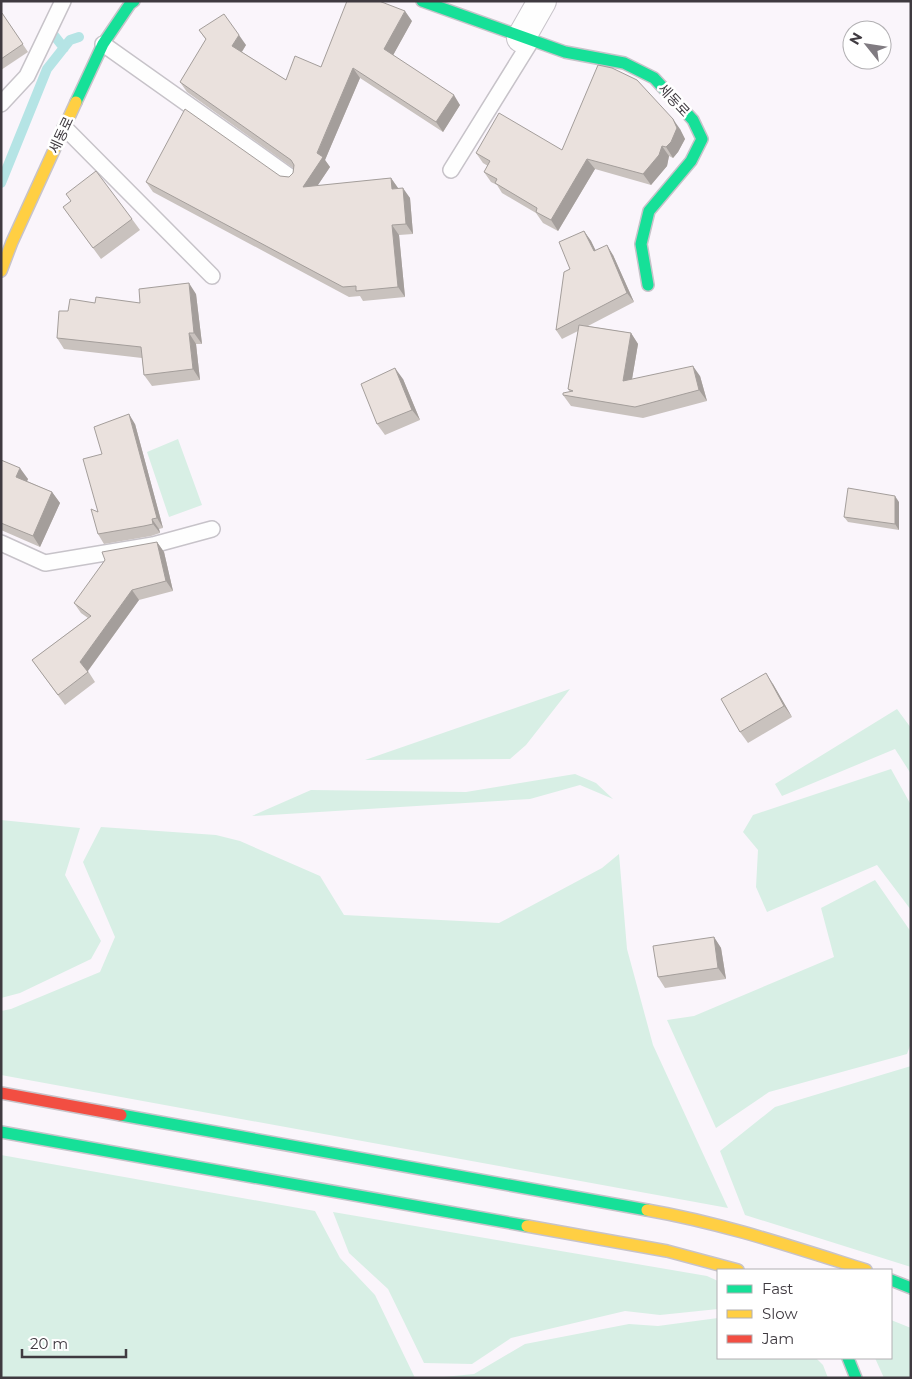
<svg xmlns="http://www.w3.org/2000/svg" width="912" height="1379" font-family="Montserrat,'Noto Sans KR',sans-serif">
<style>
.green{fill:#d8efe5}
.lines{fill:none;stroke-linecap:round;stroke-linejoin:round}
.stream{stroke:#b5e4e5;stroke-width:10}
.lane-casing{stroke:#c7c3c9;stroke-width:18}
.street-casing{stroke:#c7c3c9;stroke-width:30}
.fast-casing{stroke:#c7c3c9;stroke-width:14}
.slow-casing{stroke:#c7c3c9;stroke-width:14}
.jam-casing{stroke:#c7c3c9;stroke-width:14}
.lane{stroke:#fefefe;stroke-width:15}
.street{stroke:#fefefe;stroke-width:28}
.fast{stroke:#16e098;stroke-width:11}
.slow{stroke:#ffcf43;stroke-width:11}
.jam{stroke:#f24e42;stroke-width:11}
.wall{fill:#c9c2be}
.shaded-wall{fill:#a49e9b}
.building{fill:#eae1dd;stroke:#a49e9b}
.labels{text-anchor:middle;dominant-baseline:central;stroke-width:5;stroke-linejoin:round;paint-order:stroke}
.street-label{font-size:14px;fill:#3f3a40;stroke:#fff}
</style>
<rect width="100%" height="100%" fill="#faf5fb"/>
<!-- green -->
<path class="green" d="M 178,439 L 202,505 L 169,517 L 147,452 Z
M 570,689 L 526,745 L 510,759 L 365,760 Z
M 897,709 L 911,728 L 911,774 L 895,749 L 782,796 L 775,784 Z
M 891,769 L 911,805 L 911,910 L 877,865 L 767,912 L 756,887 L 758,850 L 743,832 L 753,815 Z
M 575,774 L 596,783 L 613,799 L 580,785 L 530,799 L 252,816 L 311,790 L 466,792 Z
M 1,820 L 80,828 L 65,875 L 101,941 L 91,959 L 20,993 L 1,998 Z
M 101,827 L 216,835 L 240,841 L 320,876 L 344,915 L 499,923 L 602,868 L 619,854 L 627,949 L 653,1045 L 728,1208 L 1,1075 L 1,1011 L 11,1009 L 100,972 L 115,937 L 83,862 Z
M 875,880 L 911,932 L 911,1043 L 907,1054 L 769,1092 L 716,1128 L 667,1020 L 694,1016 L 834,957 L 821,908 Z
M 911,1066 L 911,1267 L 745,1215 L 720,1151 L 775,1107 Z
M 1,1155 L 315,1211 L 340,1258 L 375,1295 L 415,1378 L 1,1378 Z
M 333,1212 L 707,1276 L 718,1281 L 718,1309 L 660,1315 L 625,1311 L 511,1338 L 472,1364 L 424,1363 L 388,1289 L 349,1253 Z
M 718,1318 L 718,1358 L 816,1358 L 823,1365 L 828,1378 L 434,1378 L 474,1374 L 525,1344 L 629,1324 L 658,1326 Z
M 891,1320 L 911,1328 L 911,1378 L 884,1378 L 875,1358 L 891,1358 Z"/>
<g class="lines">
<!-- stream -->
<path class="stream" d="M 53,34 L 64,48
M 1,183 L 47,69 L 70,40 L 79,37"/>
<!-- lane casing -->
<g class="lane-casing">
<path id="lane" d="M 103,44 L 292,178
M 1,104 L 27,76 L 63,1
M 65,128 L 212,276
M 451,170 L 531,41
M 1,543 L 45,563 L 153,545 L 212,529"/>
</g>
<!-- street casing -->
<g class="street-casing">
<path id="street" d="M 521,38 L 542,1"/>
</g>
<!-- fast casing -->
<g class="fast-casing">
<path id="fast" d="M 422,1 L 565,52 L 624,63 L 654,78 L 693,120 L 702,139 L 691,161 L 649,211 L 641,244 L 648,285
M 76,102 L 103,44 L 130,4 L 134,1
M 121,1115 L 647,1210
M 1,1132 L 527,1226
M 891,1280 L 911,1288
M 848,1358 L 856,1378"/>
</g>
<!-- slow casing -->
<g class="slow-casing">
<path id="slow" d="M 1,271 L 12,242 L 76,102
M 647,1210 C 722,1223 793,1247 866,1270
M 527,1226 L 667,1251 L 738,1270"/>
</g>
<!-- jam casing -->
<g class="jam-casing">
<path id="jam" d="M 1,1093 L 121,1115"/>
</g>
<!-- lane -->
<use href="#lane" class="lane"/>
<!-- street -->
<use href="#street" class="street"/>
<!-- fast -->
<use href="#fast" class="fast"/>
<!-- slow -->
<use href="#slow" class="slow"/>
<!-- jam -->
<use href="#jam" class="jam"/>
</g>
<!-- wall -->
<path class="wall" d="M 2,13 L 28,52 L 1,70 L 1,14 Z
M 412,21 L 393,55 L 460,105 L 443,132 L 360,78 L 325,160 L 330,167 L 317,186 L 391,178 L 398,188 L 410,198 L 413,234 L 399,235 L 405,297 L 363,301 L 360,296 L 349,297 L 153,192 L 146,182 L 280,176 L 289,177 L 293,173 L 293,168 L 187,92 L 180,82 L 206,40 L 199,30 L 246,45 L 242,52 L 286,80 L 321,67 Z
M 680,129 L 685,139 L 678,152 L 673,158 L 669,156 L 667,166 L 651,185 L 595,169 L 558,231 L 543,223 L 536,213 L 502,193 L 497,185 L 491,182 L 484,172 L 488,166 L 483,163 L 476,153 L 562,150 Z
M 71,201 L 132,219 L 140,230 L 101,259 L 63,207 Z
M 584,231 L 591,241 L 595,250 L 613,255 L 634,302 L 588,326 L 631,333 L 638,344 L 632,379 L 700,376 L 707,401 L 643,418 L 571,406 L 563,395 L 570,392 L 568,389 L 578,331 L 562,339 L 556,330 L 570,269 Z
M 196,294 L 202,344 L 196,344 L 200,380 L 152,386 L 144,375 L 142,358 L 64,349 L 57,338 L 95,303 L 140,303 Z
M 403,379 L 420,420 L 385,435 L 377,424 Z
M 135,424 L 163,528 L 159,529 L 160,533 L 151,536 L 104,544 L 98,534 L 98,512 L 102,454 Z
M 1,460 L 28,479 L 27,481 L 52,492 L 60,503 L 40,547 L 1,530 Z
M 899,502 L 899,530 L 848,522 L 844,517 Z
M 157,542 L 164,552 L 173,591 L 139,600 L 88,671 L 95,682 L 65,705 L 32,660 L 88,618 L 81,613 L 74,603 Z
M 773,684 L 792,717 L 748,743 L 740,732 Z
M 714,937 L 721,948 L 726,979 L 665,988 L 658,977 Z"/>
<!-- shaded-wall -->
<path class="shaded-wall" d="M 405,11 L 412,21 L 391,59 L 384,49 Z
M 239,35 L 246,45 L 239,56 L 232,46 Z
M 353,68 L 360,78 L 325,160 L 330,167 L 310,197 L 303,187 Z
M 454,95 L 460,105 L 443,132 L 436,122 Z
M 673,119 L 680,129 L 685,139 L 678,152 L 673,158 L 666,147 Z
M 662,146 L 669,156 L 667,166 L 651,185 L 643,174 Z
M 587,159 L 595,169 L 558,231 L 551,220 Z
M 391,178 L 398,188 L 392,189 Z
M 403,188 L 410,198 L 413,234 L 406,224 Z
M 392,225 L 399,235 L 405,297 L 398,287 Z
M 584,231 L 591,241 L 601,261 L 594,251 Z
M 607,245 L 613,255 L 634,302 L 627,293 Z
M 189,283 L 196,294 L 202,344 L 194,333 Z
M 189,333 L 196,344 L 200,380 L 193,369 Z
M 631,333 L 638,344 L 630,391 L 623,381 Z
M 693,366 L 700,376 L 707,401 L 699,390 Z
M 395,368 L 403,379 L 420,420 L 412,410 Z
M 129,414 L 135,424 L 163,528 L 157,518 Z
M 20,468 L 28,479 L 24,488 L 16,477 Z
M 52,492 L 60,503 L 40,547 L 33,536 Z
M 895,496 L 899,502 L 899,530 L 895,524 Z
M 152,519 L 159,529 L 160,533 L 153,524 Z
M 157,542 L 164,552 L 173,591 L 166,581 Z
M 132,590 L 139,600 L 87,672 L 80,662 Z
M 766,673 L 773,684 L 792,717 L 784,706 Z
M 714,937 L 721,948 L 726,979 L 718,968 Z"/>
<!-- building -->
<path class="building" d="M 347,1 L 379,1 L 405,11 L 384,49 L 454,95 L 436,122 L 353,68 L 317,153 L 323,157 L 303,187 L 391,178 L 392,189 L 403,188 L 406,224 L 392,225 L 398,287 L 356,291 L 356,286 L 343,287 L 146,182 L 185,109 L 280,176 L 289,177 L 293,173 L 294,165 L 291,160 L 180,82 L 206,39 L 199,30 L 224,14 L 239,35 L 232,46 L 286,80 L 295,56 L 321,67 Z
M 2,13 L 23,44 L 1,59 L 1,14 Z
M 598,65 L 612,68 L 637,80 L 673,119 L 677,128 L 671,142 L 666,147 L 662,146 L 659,155 L 643,174 L 587,159 L 551,220 L 536,212 L 537,208 L 495,183 L 497,179 L 484,172 L 490,161 L 476,153 L 499,113 L 562,150 Z
M 96,171 L 132,219 L 93,248 L 63,207 L 71,201 L 66,194 Z
M 584,231 L 594,251 L 607,245 L 627,293 L 556,330 L 564,272 L 570,269 L 559,242 Z
M 189,283 L 194,333 L 189,333 L 193,369 L 144,375 L 141,347 L 57,338 L 59,311 L 68,311 L 70,299 L 95,303 L 96,297 L 140,303 L 139,289 Z
M 579,325 L 631,333 L 623,381 L 693,366 L 699,390 L 635,407 L 563,395 L 563,393 L 573,391 L 568,389 Z
M 395,368 L 412,410 L 377,424 L 361,384 Z
M 129,414 L 157,518 L 152,519 L 153,524 L 144,526 L 98,534 L 91,509 L 98,512 L 83,459 L 102,454 L 94,427 Z
M 1,460 L 20,468 L 16,477 L 52,492 L 33,536 L 1,523 Z
M 848,488 L 895,496 L 895,524 L 844,517 Z
M 157,542 L 166,581 L 132,590 L 80,662 L 88,672 L 58,695 L 32,660 L 91,616 L 74,603 L 105,560 L 102,552 Z
M 766,673 L 784,706 L 740,732 L 721,699 Z
M 714,937 L 718,968 L 658,977 L 653,946 Z"/>
<g class="labels">
<!-- street labels -->
<g class="street-label">
<text transform="translate(674 100) rotate(47)">세동로</text>
<text transform="translate(61 135) rotate(-65)">세동로</text>
</g>
</g>
<!-- border -->
<rect width="912" height="1379" fill="none" stroke="#3f3a40" stroke-width="5"/>
<!-- legend -->
<rect x="717" y="1269" width="175" height="90" fill="#ffffff" stroke="#b2b0b3"/>
<rect x="727" y="1285" width="25" height="8" fill="#16e098" stroke="#b2b0b3"/>
<text x="762" y="1294" font-size="15" fill="#3f3a40">Fast</text>
<rect x="727" y="1310" width="25" height="8" fill="#ffcf43" stroke="#b2b0b3"/>
<text x="762" y="1319" font-size="15" fill="#3f3a40">Slow</text>
<rect x="727" y="1335" width="25" height="8" fill="#f24e42" stroke="#b2b0b3"/>
<text x="762" y="1344" font-size="15" fill="#3f3a40">Jam</text>
<!-- north arrow -->
<g transform="translate(867 45) rotate(300)"><circle r="24" fill="#ffffff" stroke="#b2b0b3"/>
<path d="M0-4L9 19L0 12L-9 19Z" fill="#807b81"/>
<text y="-8" font-size="14" font-weight="bold" text-anchor="middle" fill="#3f3a40">N</text>
</g>
<!-- scale -->
<path d="M22 1349v8h104v-8" fill="none" stroke="#3f3a40" stroke-width="2.5"/>
<text x="30" y="1349" font-size="15" fill="#3f3a40" stroke="#ffffff" stroke-width="4" paint-order="stroke">20 m</text>
</svg>
